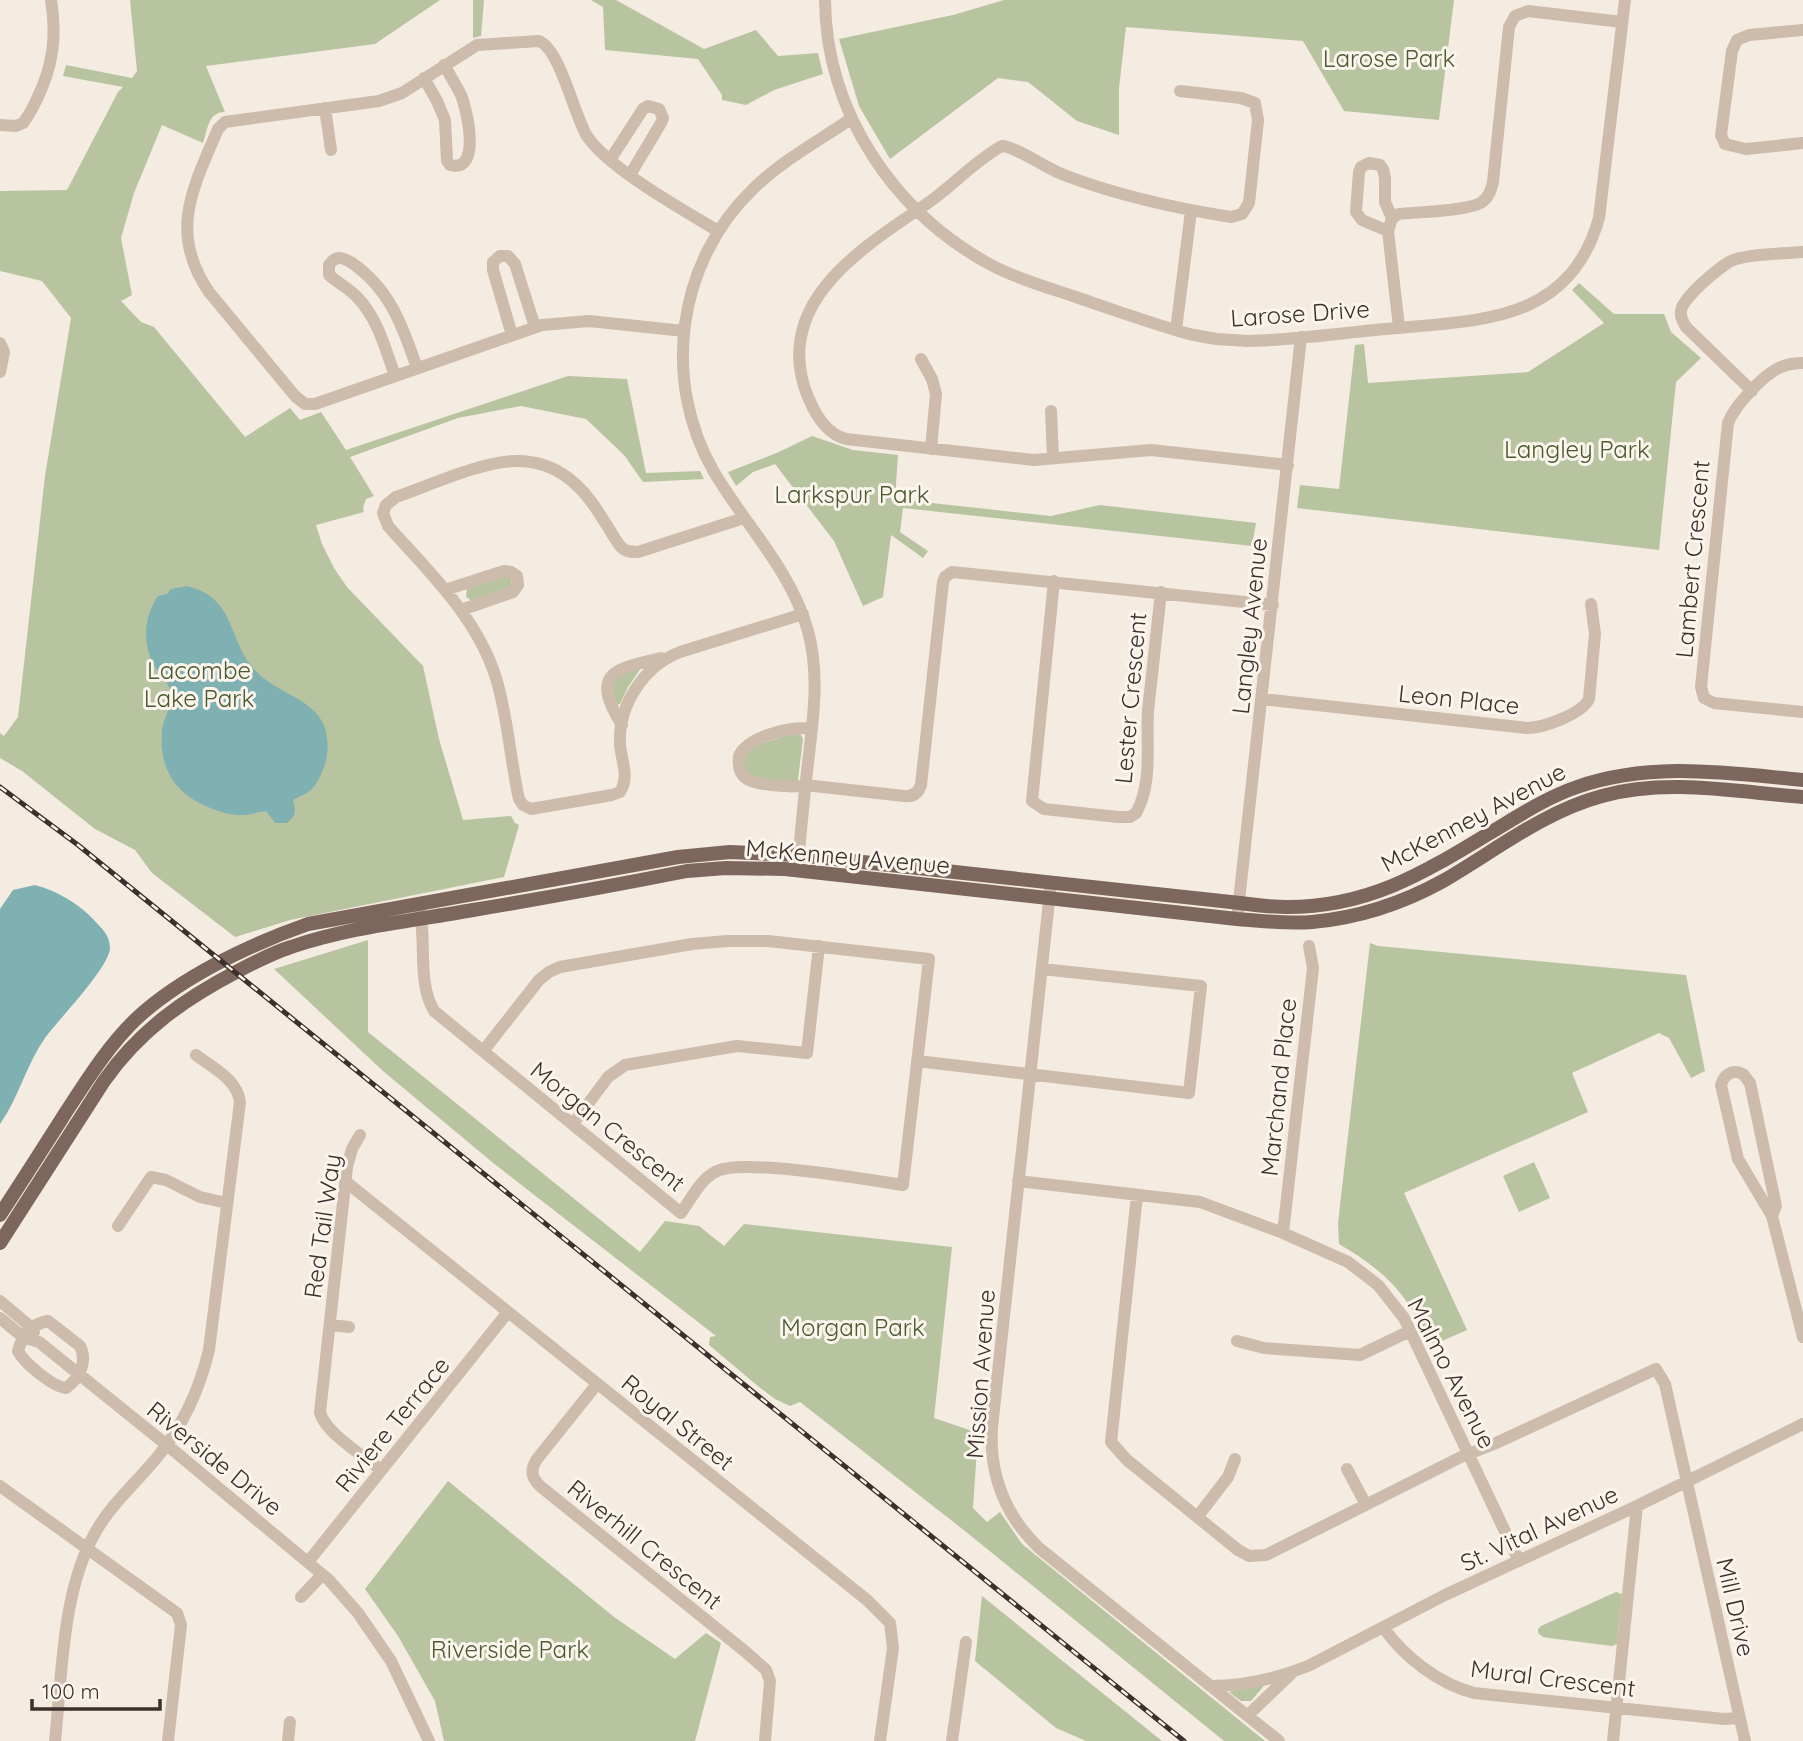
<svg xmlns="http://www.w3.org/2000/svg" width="1803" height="1741" font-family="Quicksand,sans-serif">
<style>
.green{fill:#b8c4a0}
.water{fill:#7fb0b2}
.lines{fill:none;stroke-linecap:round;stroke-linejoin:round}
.minor{stroke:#cdbbac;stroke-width:12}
.major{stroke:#7d675c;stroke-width:14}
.rail-casing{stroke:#3b302b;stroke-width:5}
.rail{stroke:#fbf5ee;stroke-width:2.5;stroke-dasharray:8;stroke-linecap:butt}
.labels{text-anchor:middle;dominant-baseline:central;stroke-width:6;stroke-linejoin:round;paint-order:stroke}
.park-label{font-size:24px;fill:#4a5a2e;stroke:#fbf5ee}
.street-label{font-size:24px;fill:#3b302b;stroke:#fbf5ee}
</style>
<rect width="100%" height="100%" fill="#f4ebe1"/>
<!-- green -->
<path class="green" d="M 130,0 L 440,0 L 375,44 L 206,66 L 225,112 C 208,112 208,129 203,143 L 162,125 L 134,193 L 121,238 L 132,295 L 121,301 L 141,322 L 154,327 L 245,437 L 290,408 L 300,420 L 321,412 L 346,450 L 568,376 L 627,379 L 646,473 L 700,471 L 704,479 L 643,482 L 624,455 L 586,419 L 521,406 L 458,418 L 350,457 L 374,496 L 366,499 L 363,508 L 364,512 L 316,525 L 322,544 L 334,568 L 347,587 L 423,666 L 439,739 L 463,820 L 511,816 L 515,823 L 519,825 L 504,877 L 290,920 L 235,937 L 152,873 L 135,850 L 95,829 L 22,771 L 0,758 L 0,733 L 4,736 L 18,717 L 45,476 L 71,318 L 42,281 L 0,271 L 0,191 L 67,190 L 118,92 L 123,87 L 63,76 L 66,65 L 132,78 L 137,71 Z
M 473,0 L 484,0 L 481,36 L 473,38 Z
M 591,0 L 616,0 L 704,49 L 756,30 L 778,56 L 818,53 L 823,74 L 774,90 L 746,105 L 722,100 L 722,95 L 698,59 L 605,50 L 603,7 Z
M 1004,0 L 1454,0 L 1439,120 L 1344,111 L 1303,41 L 1126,27 L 1119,88 L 1119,135 L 1077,121 L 1028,82 L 998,78 L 890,159 L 859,106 L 839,39 L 953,15 Z
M 1579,283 L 1614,314 L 1664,314 L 1671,332 L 1701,358 L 1676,382 L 1659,550 L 1297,508 L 1300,485 L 1339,489 L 1355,345 L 1364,344 L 1368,383 L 1528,372 L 1604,323 L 1572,290 Z
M 812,436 L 853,450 L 898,455 L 895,499 L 1051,516 L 1100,505 L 1256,523 L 1252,546 L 903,508 L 900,532 L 928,551 L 923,558 L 891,535 L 883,597 L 863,606 L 834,541 L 775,464 L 753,472 L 736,486 L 728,472 L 779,452 Z
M 507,576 L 512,580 L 511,587 L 472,601 L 466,597 L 467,589 Z
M 641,668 L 628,687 L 620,704 L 616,705 L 612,685 L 617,675 Z
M 794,733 L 801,735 L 803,739 L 798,780 L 794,782 L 754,778 L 743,770 L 743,757 L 750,747 Z
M 368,940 L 368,1032 L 640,1252 L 665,1221 L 699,1226 L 724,1246 L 744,1224 L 952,1247 L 934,1418 L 978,1433 L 973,1508 L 987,1522 L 1000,1512 L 1022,1544 L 1265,1741 L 1224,1741 L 965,1531 L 800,1402 L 790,1406 L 775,1399 L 759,1387 L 709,1345 L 710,1337 L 716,1336 L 492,1162 L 383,1071 L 274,969 Z
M 1370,943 L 1378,946 L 1686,975 L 1705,1071 L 1691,1078 L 1669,1038 L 1659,1033 L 1572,1073 L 1588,1112 L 1404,1193 L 1467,1330 L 1433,1345 C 1405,1294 1390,1274 1339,1244 L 1338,1223 Z
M 1534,1162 L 1550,1198 L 1519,1212 L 1503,1176 Z
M 448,1481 L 614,1617 L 675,1659 L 706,1633 L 721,1643 L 695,1741 L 444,1741 L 435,1701 L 398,1636 L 365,1589 Z
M 1616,1592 L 1622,1594 L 1617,1644 L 1612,1646 L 1549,1638 L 1543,1637 L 1538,1633 L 1538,1629 L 1541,1626 Z
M 982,1596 L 1162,1741 L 1086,1741 L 1056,1728 L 975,1661 Z
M 1268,1681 L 1251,1701 L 1241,1701 L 1229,1692 Z"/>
<!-- water -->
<path class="water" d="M 187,586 C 235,598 227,635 252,667 C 280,701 334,697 327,755 C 326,765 319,781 312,789 C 307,794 298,797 293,800 C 296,811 296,816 287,823 L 275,823 L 266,811 C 259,812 252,814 245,815 C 232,816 220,812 208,807 C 174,793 159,768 162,731 C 163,716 175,705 170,690 C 168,683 162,677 158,672 C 142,647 142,620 158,596 L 167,594 L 171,589 Z
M 35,885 C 57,891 78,903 94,920 C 102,929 109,934 110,947 C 111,966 58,1020 45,1038 C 26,1065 19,1097 0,1124 L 0,909 L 13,890 Z"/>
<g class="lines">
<!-- minor -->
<path class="minor" d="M 825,0 C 826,113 895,214 993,266 C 1018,279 1046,287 1073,296 C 1111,309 1150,323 1189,334 L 1216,339 L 1248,341 C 1294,340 1340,333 1386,329 C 1476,320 1569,325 1599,218 L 1625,0
M 1803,30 L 1749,35 L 1737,40 L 1732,51 L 1721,135 L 1725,144 L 1746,149 L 1803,143
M 424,78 L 437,101 L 445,120 L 447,161 L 450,165 C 482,173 467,110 461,95 C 456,85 450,75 444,65
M 1180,91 L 1241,98 L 1255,103 L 1258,120 L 1249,203 L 1242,214 L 1231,217 C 1174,208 1119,196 1064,175 C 1050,170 1012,145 1002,146 C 974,161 952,187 925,205 C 862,248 770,304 808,397 C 815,414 826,434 846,439 L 1034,460 L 1151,450 L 1288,465
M 325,108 L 331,150
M 0,125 L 16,126 L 23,123 C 29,116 33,107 37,99 C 53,66 57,36 51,0
M 610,160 L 643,109 L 648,106 L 659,109 L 663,118 L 661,123 L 630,175
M 1392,218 L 1399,214 C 1417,212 1470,211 1482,202 C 1489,197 1491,190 1493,182 L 1509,27 L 1515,16 L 1528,11 L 1622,22
M 1388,231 L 1362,220 L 1356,212 L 1359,172 L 1361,167 L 1369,163 L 1380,165 L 1383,169 L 1385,178 L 1385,202 L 1392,218 L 1388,231 L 1399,327
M 1176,330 L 1191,211
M 684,331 L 589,321 L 542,325 L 315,404 L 305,404 L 295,396 L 209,292 C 168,232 193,188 218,129 L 225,122 L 379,101 L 402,93 L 477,45 L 539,41 C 560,49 574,115 587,136 C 609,169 682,209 718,231
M 512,335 L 493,270 L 493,262 L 500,256 L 508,256 L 515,264 L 535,327
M 0,343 L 4,352 L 0,372
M 921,359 L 932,379 L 936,394 L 931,449
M 1803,363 C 1796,363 1788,364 1781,367 C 1764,374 1735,405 1728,423 L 1701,687 L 1704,698 L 1714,703 L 1803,712
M 395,376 C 385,348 378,318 356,296 C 348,288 338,283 329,275 L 329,265 C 336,255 342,257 352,263 C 390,289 403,327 417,368
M 1752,391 L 1686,327 C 1683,322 1680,317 1681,311 C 1682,298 1724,262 1736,259 C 1757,253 1781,254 1803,252
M 1051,411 L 1053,458
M 744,518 L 638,552 C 632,552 627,552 622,548 C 615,541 610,529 604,521 C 584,487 558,460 515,461 C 483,461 428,486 396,497 L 386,505 L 383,513 L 388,526 C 429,572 477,617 496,678 C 508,717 510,759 519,799 L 523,805 L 531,809 L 612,795 L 620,792 C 630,777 621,760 620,744 C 618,705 644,666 680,652 L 803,614
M 1054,581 L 1032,801 L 1044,809 L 1118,817 L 1130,817 L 1136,813 C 1153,783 1146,744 1148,711 C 1152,671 1157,632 1161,592
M 445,590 L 504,571 L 511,572 L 517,576 L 518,585 L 513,592 L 461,610
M 1262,699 L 1527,728 C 1543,728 1582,714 1589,699 L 1595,634 L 1591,604
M 622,725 C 589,672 615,669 661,658
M 812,729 C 791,726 748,736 739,756 C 736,780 752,783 771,785 C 783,786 794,788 805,785 L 904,796 C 912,797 918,794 921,785 L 943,582 L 945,577 L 952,572 L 1273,605
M 798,863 C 801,830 804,796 808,763 C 813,719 820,675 808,631 C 791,570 746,526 714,472 C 661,381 677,262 753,189 C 781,161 819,141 852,118
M 1051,883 L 992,1427 C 989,1474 1005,1515 1039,1548 L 1279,1741
M 418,904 C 428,938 416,980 434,1011 L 681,1213 C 691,1199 700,1180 715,1172 C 741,1157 868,1180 903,1185 L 929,959 L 768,941 L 727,941 L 692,944 L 560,967 L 549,972 L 539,980 L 484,1050
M 1237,919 L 1301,337
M 917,1061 L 1189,1093 L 1201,986 L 1042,969
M 573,1124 L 608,1077 L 625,1065 L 737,1046 L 807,1053 L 819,946
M 360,1135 L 352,1149 L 347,1167 L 320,1412 C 324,1432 365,1457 381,1470
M 345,1181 L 867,1600 L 890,1623 L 893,1648 L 880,1741
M 1018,1181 L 1200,1202 L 1283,1233 L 1348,1262 L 1378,1285 L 1404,1318 L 1519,1561
M 1137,1195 L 1111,1442 L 1127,1460 L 1238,1550 L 1249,1556 L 1266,1555 L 1461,1457 L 1494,1444 L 1656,1369 L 1665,1384 L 1745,1741
M 1772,1216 L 1776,1206 L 1750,1083 L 1743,1074 C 1733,1069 1724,1074 1721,1085 L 1738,1159 L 1772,1216 L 1803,1337
M 118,1226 L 151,1177 L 166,1180 L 200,1197 L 227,1203
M 1283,1233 L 1313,968 L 1309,946
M 0,1301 L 31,1327 L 34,1332
M 0,1318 L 23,1337 L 39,1342 L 173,1450 L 329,1580 L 358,1613 L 391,1661 L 429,1741
M 48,1321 L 80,1346 C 88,1362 79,1379 66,1388 C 53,1387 24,1363 18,1351 C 22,1335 31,1324 48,1321 Z
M 330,1325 L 349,1327
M 1237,1341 L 1264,1348 L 1360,1355 L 1410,1331
M 597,1384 L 537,1459 C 530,1470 531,1477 540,1486 L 747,1653 L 766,1670 L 770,1681 L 765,1741
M 1347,1469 L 1365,1503
M 0,1486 L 177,1613 L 181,1625 L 168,1741
M 1198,1516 L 1228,1477 L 1235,1459
M 308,1562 L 508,1312
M 301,1597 L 322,1575
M 1383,1627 C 1404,1657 1439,1684 1474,1693 L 1724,1719 L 1739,1718
M 1210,1686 C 1242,1686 1278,1678 1308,1666 L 1445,1595 L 1637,1506 L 1803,1424
M 1248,1715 L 1291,1674
M 55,1741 C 62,1675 62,1591 95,1533 C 111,1504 138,1481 159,1455 C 183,1425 200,1387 209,1350 L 240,1102 C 237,1079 213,1068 196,1055
M 288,1741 L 290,1722
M 952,1741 L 966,1642
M 1613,1741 L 1637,1506"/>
<!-- major -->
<path class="major" d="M 0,1215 C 22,1181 44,1147 66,1112 C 87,1080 108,1046 136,1019 C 181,977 251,944 308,924 L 678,857 L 730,852 L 798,855 L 1240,903 C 1255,905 1271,907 1287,907 C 1368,907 1422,874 1488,834 C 1517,817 1545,798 1577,787 C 1652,761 1727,773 1803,780
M 0,1243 L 104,1081 C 139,1031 184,999 238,971 C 255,962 272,953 291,947 C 349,927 412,921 473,910 C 545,898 616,885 687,871 L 726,868 L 785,869 L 1237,919 C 1262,921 1287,924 1312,922 C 1357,918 1403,903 1443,881 C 1495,851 1543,812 1602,796 C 1667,778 1737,792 1803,797"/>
<!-- rail casing -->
<g class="rail-casing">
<path id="rail" d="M 0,787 L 78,845 L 1184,1741"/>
</g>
<!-- rail -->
<use href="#rail" class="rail"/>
</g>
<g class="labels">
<!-- park labels -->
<g class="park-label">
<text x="1389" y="58">Larose Park</text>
<text x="1577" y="449">Langley Park</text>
<text x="852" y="494">Larkspur Park</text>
<text x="199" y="670">Lacombe<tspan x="199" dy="28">Lake Park</tspan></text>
<text x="853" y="1327">Morgan Park</text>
<text x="510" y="1649">Riverside Park</text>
</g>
<!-- street labels -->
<g class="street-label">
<text transform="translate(1300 313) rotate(-4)">Larose Drive</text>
<text transform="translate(1692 559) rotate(-85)">Lambert Crescent</text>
<text transform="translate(1249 626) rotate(-84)">Langley Avenue</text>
<text transform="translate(1130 698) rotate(-85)">Lester Crescent</text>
<text transform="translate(1459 699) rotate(6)">Leon Place</text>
<text transform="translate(1473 817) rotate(-28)">McKenney Avenue</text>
<text transform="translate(848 856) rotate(5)">McKenney Avenue</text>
<text transform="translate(1278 1087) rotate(-84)">Marchand Place</text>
<text transform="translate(608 1126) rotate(39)">Morgan Crescent</text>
<text transform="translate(322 1226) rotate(-82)">Red Tail Way</text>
<text transform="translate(1452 1373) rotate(63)">Malmo Avenue</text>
<text transform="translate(980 1374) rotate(-86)">Mission Avenue</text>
<text transform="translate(678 1422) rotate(39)">Royal Street</text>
<text transform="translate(392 1424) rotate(-51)">Riviere Terrace</text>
<text transform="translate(215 1458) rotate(39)">Riverside Drive</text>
<text transform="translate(1539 1528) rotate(-25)">St. Vital Avenue</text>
<text transform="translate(645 1544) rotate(39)">Riverhill Crescent</text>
<text transform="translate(1736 1607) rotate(77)">Mill Drive</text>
<text transform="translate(1553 1678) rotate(7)">Mural Crescent</text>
</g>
</g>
<!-- scale -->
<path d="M32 1699v10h128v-10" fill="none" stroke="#3b302b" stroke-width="3.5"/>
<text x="42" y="1699" font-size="21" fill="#3b302b" stroke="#fbf5ee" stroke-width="5" paint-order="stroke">100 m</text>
</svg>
